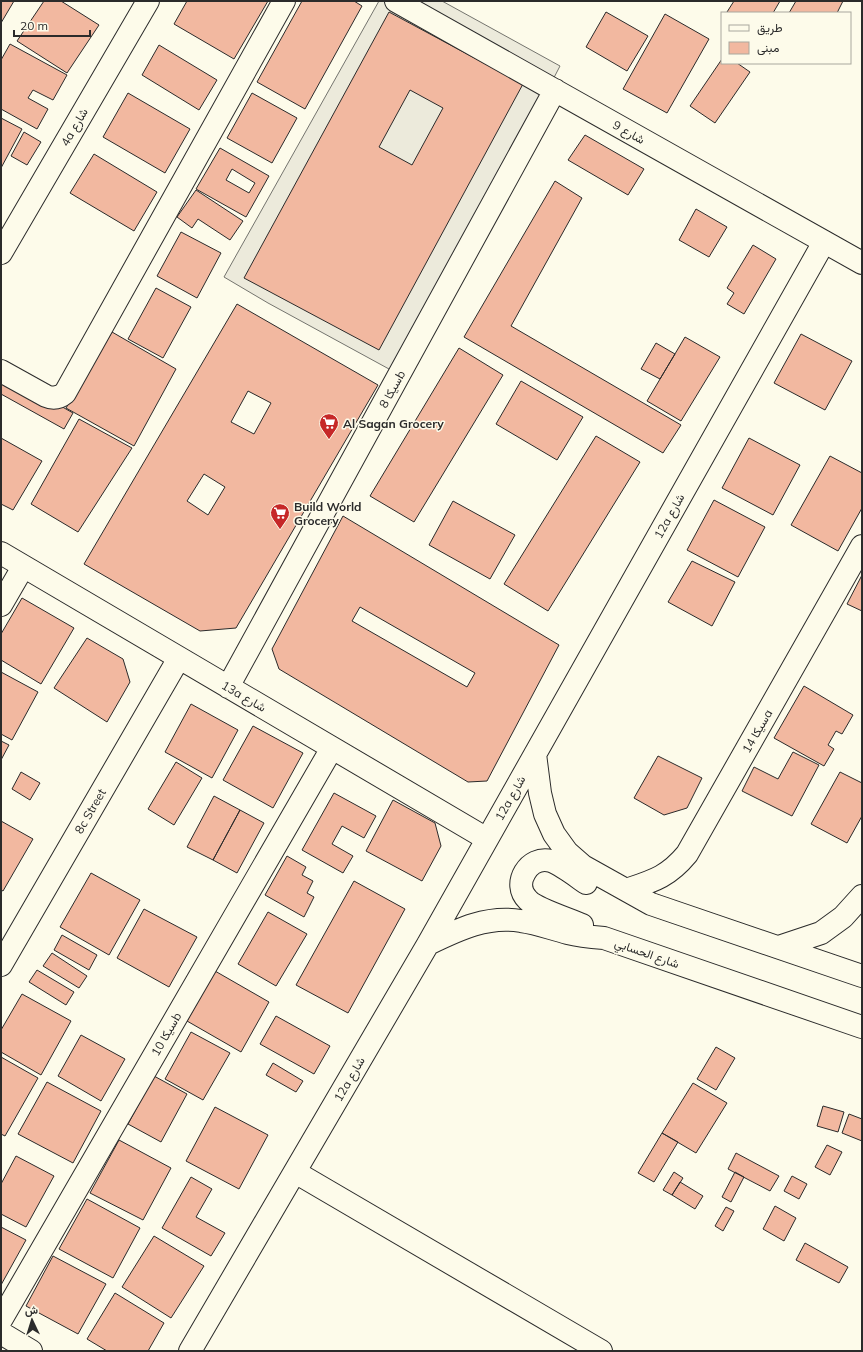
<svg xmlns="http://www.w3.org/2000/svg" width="863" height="1352" font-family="Mulish,Vazirmatn,sans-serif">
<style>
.parking{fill:#eceadb;stroke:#74746e}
.building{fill:#f2b8a0;stroke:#2b2b2b;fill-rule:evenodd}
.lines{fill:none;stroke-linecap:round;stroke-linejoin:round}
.minor-casing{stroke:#2b2b2b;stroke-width:24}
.minor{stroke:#fdfbea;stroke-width:22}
.labels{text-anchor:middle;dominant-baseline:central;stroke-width:3;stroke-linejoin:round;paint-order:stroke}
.street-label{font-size:12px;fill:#2b2b2b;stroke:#fdfbea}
.poi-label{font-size:12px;font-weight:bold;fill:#2b2b2b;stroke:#fdfbea;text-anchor:start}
</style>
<rect width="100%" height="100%" fill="#fdfbea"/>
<!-- parking -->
<path class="parking" d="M 379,1 L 442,1 L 560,66 L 400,375 L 268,303 L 224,277 Z"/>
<!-- building -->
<path class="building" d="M 1,1 L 14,1 L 1,23 Z
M 44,1 L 61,1 L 99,25 L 67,73 L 17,41 Z
M 187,1 L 268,1 L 234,59 L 174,24 Z
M 302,1 L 354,1 L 362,6 L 305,109 L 257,82 Z
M 734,1 L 780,1 L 773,13 L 729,13 L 727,12 Z
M 796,1 L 843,1 L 837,13 L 789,13 Z
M 389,12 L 523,84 L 379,350 L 244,278 ZM 410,90 L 443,108 L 412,165 L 379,147 Z
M 606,12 L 648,36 L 627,71 L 586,47 Z
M 665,14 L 709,39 L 667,113 L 623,89 Z
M 10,44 L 67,75 L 53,100 L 33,90 L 28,98 L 48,109 L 37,129 L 1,109 L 1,60 Z
M 159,45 L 217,80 L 199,110 L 142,75 Z
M 722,59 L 722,63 L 737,63 L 750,72 L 715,123 L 690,106 Z
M 128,93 L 190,129 L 165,173 L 103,137 Z
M 252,93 L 297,118 L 272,163 L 227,138 Z
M 1,118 L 22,129 L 1,168 Z
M 24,132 L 41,142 L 27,165 L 11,156 Z
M 585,135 L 644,169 L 628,195 L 568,160 Z
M 220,148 L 269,176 L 246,217 L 196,189 ZM 232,169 L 255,183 L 249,193 L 226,180 Z
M 94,154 L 157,192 L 134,231 L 70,193 Z
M 555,181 L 582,198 L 511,326 L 681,425 L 663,453 L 464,337 Z
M 196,190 L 243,221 L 230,240 L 198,219 L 192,228 L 177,217 Z
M 696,209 L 727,227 L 709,257 L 679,240 Z
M 181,232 L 221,253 L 197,298 L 157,276 Z
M 753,245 L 776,259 L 744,314 L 727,304 L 734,293 L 727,288 Z
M 156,288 L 191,307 L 163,358 L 128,339 Z
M 237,304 L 378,385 L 236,628 L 200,631 L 84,564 ZM 248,391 L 271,403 L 254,434 L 231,422 ZM 204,474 L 225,487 L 208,515 L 187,501 Z
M 112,332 L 176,369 L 134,446 L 66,408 Z
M 801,334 L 852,361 L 825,410 L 774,383 Z
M 685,337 L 720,357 L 681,421 L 647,401 Z
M 656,343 L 675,354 L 660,379 L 641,369 Z
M 459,348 L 503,375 L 414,522 L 370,496 Z
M 1,372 L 73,413 L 64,429 L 1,394 Z
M 521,381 L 583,417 L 557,460 L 496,424 Z
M 79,419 L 132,448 L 78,532 L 31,504 Z
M 596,436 L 640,462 L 548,611 L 504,584 Z
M 1,438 L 42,461 L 13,510 L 1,504 Z
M 749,438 L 800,465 L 773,515 L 722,488 Z
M 830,456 L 862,473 L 862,508 L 838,551 L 791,525 Z
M 714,500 L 765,527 L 738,577 L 687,550 Z
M 453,501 L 515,535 L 490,579 L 429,545 Z
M 343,516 L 559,645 L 487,781 L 468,782 L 279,669 L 272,649 ZM 360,607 L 475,673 L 467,687 L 352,621 Z
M 692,561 L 735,582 L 712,626 L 668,602 Z
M 862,575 L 862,611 L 847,604 Z
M 22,598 L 74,628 L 41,684 L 1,660 L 1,634 Z
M 87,638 L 123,659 L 130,682 L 107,722 L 54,688 Z
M 1,672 L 38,692 L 12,740 L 1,734 Z
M 804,686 L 853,715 L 842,734 L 836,731 L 828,745 L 834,749 L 824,766 L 774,738 Z
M 191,704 L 238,730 L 212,778 L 165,752 Z
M 253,726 L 303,753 L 273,808 L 223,780 Z
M 1,741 L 9,745 L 1,760 Z
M 793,752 L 819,765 L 792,816 L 742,791 L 754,767 L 778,779 Z
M 658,756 L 702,778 L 687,808 L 664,815 L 634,798 Z
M 176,762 L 202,778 L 174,825 L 148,809 Z
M 21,772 L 40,783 L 30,800 L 12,789 Z
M 840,772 L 862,783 L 862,816 L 847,843 L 811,824 Z
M 334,793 L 376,816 L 364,838 L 342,826 L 332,844 L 353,856 L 343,873 L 302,850 Z
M 214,796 L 240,810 L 213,860 L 187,847 Z
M 393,800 L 435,823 L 441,846 L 422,881 L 366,851 Z
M 240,810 L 264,823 L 237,873 L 213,860 Z
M 1,821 L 33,839 L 3,891 L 1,890 Z
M 287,856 L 306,867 L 302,875 L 313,881 L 307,893 L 314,897 L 304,917 L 265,895 Z
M 91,873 L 140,900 L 109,955 L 60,927 Z
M 354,881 L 405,909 L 348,1013 L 296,985 Z
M 144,909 L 197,937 L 169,987 L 117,958 Z
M 268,912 L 307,934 L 276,986 L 238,964 Z
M 62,935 L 97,955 L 89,970 L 54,950 Z
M 52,953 L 87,976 L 79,988 L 43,966 Z
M 37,970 L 74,992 L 66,1005 L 29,982 Z
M 215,971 L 269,1002 L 241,1052 L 187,1021 Z
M 22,994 L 71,1021 L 41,1075 L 1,1052 L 1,1030 Z
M 276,1016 L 330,1046 L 314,1074 L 260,1044 Z
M 191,1032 L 230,1053 L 203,1100 L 165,1079 Z
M 81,1035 L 125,1059 L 101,1101 L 58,1076 Z
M 716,1047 L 735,1058 L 716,1090 L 697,1079 Z
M 1,1057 L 38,1078 L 5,1136 L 1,1134 Z
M 273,1063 L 303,1081 L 296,1092 L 266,1075 Z
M 154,1076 L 187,1094 L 161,1142 L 128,1124 Z
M 47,1082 L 101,1111 L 73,1163 L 18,1134 Z
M 693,1083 L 727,1103 L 696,1153 L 662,1133 Z
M 823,1106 L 844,1112 L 838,1132 L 817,1126 Z
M 215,1107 L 268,1135 L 239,1189 L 186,1161 Z
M 849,1114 L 862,1119 L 862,1141 L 842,1133 Z
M 662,1133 L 678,1142 L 654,1182 L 638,1173 Z
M 119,1140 L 171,1168 L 143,1220 L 90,1193 Z
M 827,1145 L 842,1152 L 830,1175 L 815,1167 Z
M 736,1153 L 779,1176 L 770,1191 L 728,1169 Z
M 16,1156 L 54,1176 L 26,1227 L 1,1214 L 1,1184 Z
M 674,1172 L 683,1178 L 672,1195 L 663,1190 Z
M 735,1172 L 744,1177 L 731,1202 L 722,1197 Z
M 792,1176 L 807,1184 L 799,1199 L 784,1191 Z
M 191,1177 L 212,1189 L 196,1217 L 225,1233 L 211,1256 L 162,1228 Z
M 680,1182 L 703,1196 L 695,1209 L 672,1195 Z
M 87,1199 L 140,1228 L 113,1278 L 59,1249 Z
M 775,1206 L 796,1218 L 784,1241 L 763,1229 Z
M 726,1207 L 734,1211 L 723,1231 L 715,1226 Z
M 1,1227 L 26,1240 L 1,1285 Z
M 154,1236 L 204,1266 L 171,1318 L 122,1287 Z
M 805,1243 L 848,1267 L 839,1283 L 796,1260 Z
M 53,1256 L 106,1284 L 78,1334 L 26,1306 Z
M 115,1293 L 164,1323 L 148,1351 L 107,1351 L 87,1339 Z"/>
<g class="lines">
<!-- minor casing -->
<g class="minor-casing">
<path id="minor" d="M 396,1 L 862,263
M 1,253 L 148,1
M 1,371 L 46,396 C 53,399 59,398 65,393 L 284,1
M 1,553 L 487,839
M 1,605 L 23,567
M 228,687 L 555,90
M 535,754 L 540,793 L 545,814 L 554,834 L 567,852 L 583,866 L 651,904 L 862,976
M 626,890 C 653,881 668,877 687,854 L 862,546
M 582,925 C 569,919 536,909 528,900 C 511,884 529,855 551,861 C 562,865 576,876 586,883
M 428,944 C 457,930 487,915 521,921 C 537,923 552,929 568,933 C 580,936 592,937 604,938 L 862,1027
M 779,947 L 821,933 L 843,917 L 862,896
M 1,965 L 179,658
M 295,1172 L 601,1351
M 1,1320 L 332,748
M 1,1333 L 31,1351
M 190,1351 L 428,944 L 824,242"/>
</g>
<!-- minor -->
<use href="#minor" class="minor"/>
</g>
<!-- icons -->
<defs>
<g id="supermarket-pin" transform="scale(1)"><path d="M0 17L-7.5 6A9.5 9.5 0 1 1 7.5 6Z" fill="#c62828" stroke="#fdfbea"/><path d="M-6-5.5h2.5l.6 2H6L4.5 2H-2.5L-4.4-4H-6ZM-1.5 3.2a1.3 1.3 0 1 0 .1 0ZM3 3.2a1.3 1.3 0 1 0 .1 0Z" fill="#fff"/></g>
</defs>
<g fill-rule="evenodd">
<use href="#supermarket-pin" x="329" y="423"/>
<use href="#supermarket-pin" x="280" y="513"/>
</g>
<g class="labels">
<!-- street labels -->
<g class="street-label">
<text transform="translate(74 127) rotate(-60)">4a شارع</text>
<text transform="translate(629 132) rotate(29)">شارع 9</text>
<text transform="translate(392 389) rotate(-61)">سيكا 8b</text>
<text transform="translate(669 516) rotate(-61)">12a شارع</text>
<text transform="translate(244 696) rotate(30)">13a شارع</text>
<text transform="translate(757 731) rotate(-60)">سيكا 14a</text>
<text transform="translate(510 798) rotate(-61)">12a شارع</text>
<text transform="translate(90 811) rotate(-60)">8c Street</text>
<text transform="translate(647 953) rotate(19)">شارع الحسابي</text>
<text transform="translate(166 1034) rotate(-60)">سيكا 10b</text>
<text transform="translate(349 1079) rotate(-60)">12a شارع</text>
</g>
<!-- poi labels -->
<g class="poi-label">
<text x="343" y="423">Al Sagan Grocery</text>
<text x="294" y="506">Build World<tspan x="294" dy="14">Grocery</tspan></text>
</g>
</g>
<!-- border -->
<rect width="863" height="1352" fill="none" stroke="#2b2b2b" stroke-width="4"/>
<!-- legend -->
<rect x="721" y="12" width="130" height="52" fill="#fdfbea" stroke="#a9a89e"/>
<rect x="729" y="25" width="20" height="6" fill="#fdfbea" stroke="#a9a89e"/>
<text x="757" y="32" font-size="12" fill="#2b2b2b">طريق</text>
<rect x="729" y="42" width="20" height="12" fill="#f2b8a0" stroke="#a9a89e"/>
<text x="757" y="52" font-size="12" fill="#2b2b2b">مبنى</text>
<!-- north arrow -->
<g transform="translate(32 1320) rotate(356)" stroke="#fdfbea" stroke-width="3" paint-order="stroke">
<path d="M0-3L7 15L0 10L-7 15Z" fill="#2b2b2b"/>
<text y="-6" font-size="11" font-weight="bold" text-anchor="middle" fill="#2b2b2b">ش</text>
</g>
<!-- scale -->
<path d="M14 30v6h76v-6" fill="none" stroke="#2b2b2b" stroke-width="2"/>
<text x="20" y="30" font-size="12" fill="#2b2b2b" stroke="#fdfbea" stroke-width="3" paint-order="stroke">20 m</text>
</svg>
